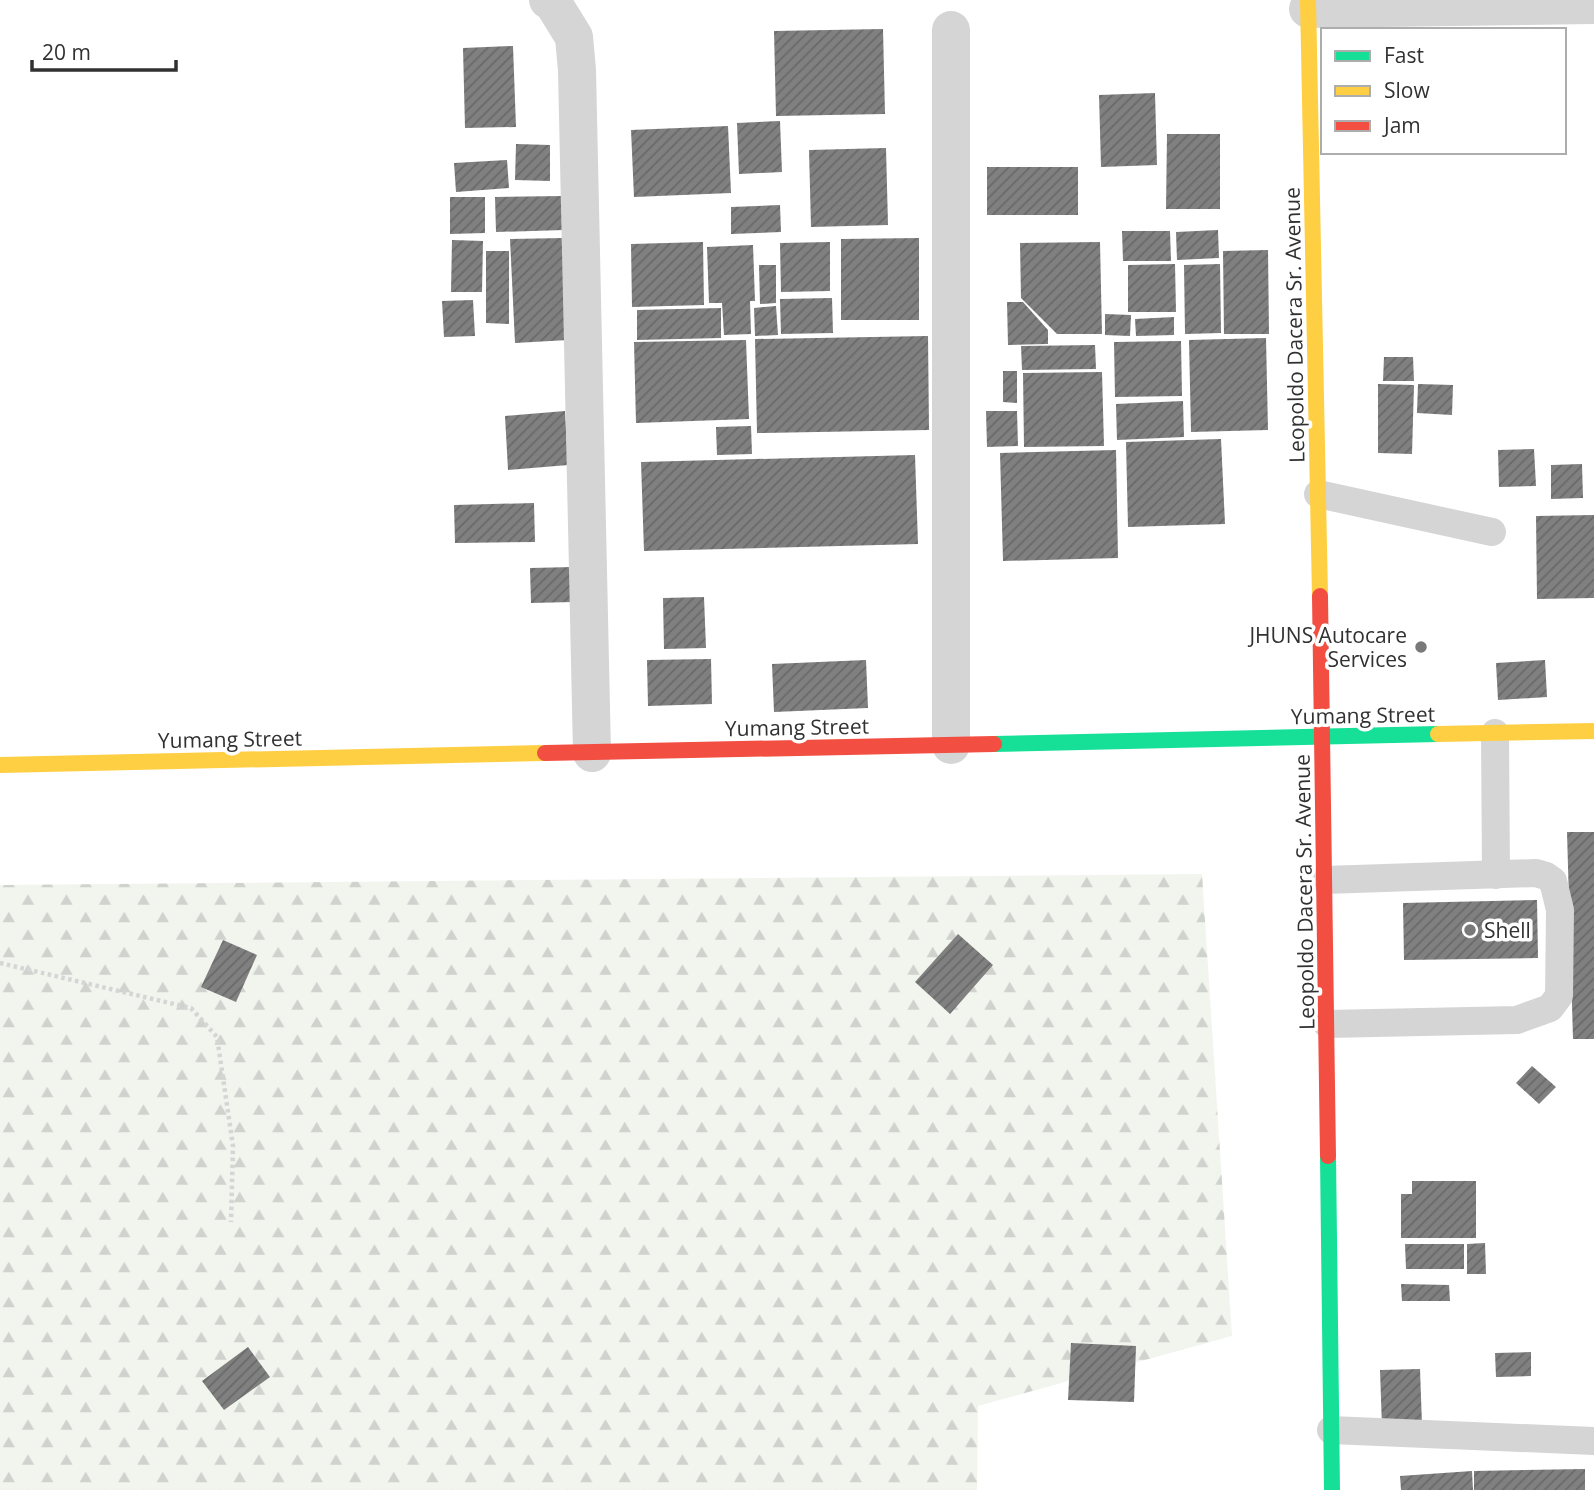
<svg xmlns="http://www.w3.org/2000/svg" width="1594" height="1490" font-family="'Open Sans',sans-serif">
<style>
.forest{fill:url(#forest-firs)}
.building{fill:url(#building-hatch)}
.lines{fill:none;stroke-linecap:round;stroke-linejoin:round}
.path{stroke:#d5d5d5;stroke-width:4.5;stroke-dasharray:3.5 3.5;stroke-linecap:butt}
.lane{stroke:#d5d5d5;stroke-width:28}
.street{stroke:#d5d5d5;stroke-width:38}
.fast{stroke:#16e098;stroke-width:16}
.slow{stroke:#ffcf43;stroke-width:16}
.jam{stroke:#f24e42;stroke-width:16}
.poi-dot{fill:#797979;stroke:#fff;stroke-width:2.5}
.labels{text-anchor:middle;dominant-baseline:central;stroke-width:7;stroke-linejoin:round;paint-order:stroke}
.street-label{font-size:21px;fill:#313131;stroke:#fff}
.poi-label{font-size:21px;fill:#313131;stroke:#fff;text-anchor:end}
</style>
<defs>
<pattern id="forest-firs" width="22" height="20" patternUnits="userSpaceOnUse" patternTransform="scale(1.75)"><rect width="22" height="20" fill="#f1f5ee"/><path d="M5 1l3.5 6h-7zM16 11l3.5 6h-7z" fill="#cfd2cd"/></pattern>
<pattern id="building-hatch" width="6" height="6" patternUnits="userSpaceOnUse" patternTransform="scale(1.75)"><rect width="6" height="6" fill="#808080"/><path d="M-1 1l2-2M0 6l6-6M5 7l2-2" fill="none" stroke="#696969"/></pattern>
</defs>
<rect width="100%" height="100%" fill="#fff"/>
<!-- forest -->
<path class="forest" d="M 1202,874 L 1232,1336 L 978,1406 L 977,1490 L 0,1490 L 0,885 Z"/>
<!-- building -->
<path class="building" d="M 883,29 L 885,114 L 776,116 L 774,31 Z
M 513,46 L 516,127 L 465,128 L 463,48 Z
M 1155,93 L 1157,165 L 1101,167 L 1099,95 Z
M 780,121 L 782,172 L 739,174 L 737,123 Z
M 728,126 L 731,193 L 634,197 L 631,130 Z
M 1167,134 L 1220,134 L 1220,209 L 1166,209 Z
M 516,144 L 550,145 L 550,181 L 515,180 Z
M 886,148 L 888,225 L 811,227 L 809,150 Z
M 507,160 L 509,188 L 456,192 L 454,163 Z
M 987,167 L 1078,167 L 1078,215 L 987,215 Z
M 563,196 L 564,230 L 496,232 L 495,197 Z
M 450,197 L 485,197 L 485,233 L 450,234 Z
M 780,205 L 781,232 L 731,234 L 731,207 Z
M 1218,230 L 1219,258 L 1177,260 L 1176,232 Z
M 1122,231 L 1170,231 L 1171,261 L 1123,261 Z
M 564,238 L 568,340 L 515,343 L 510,239 Z
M 919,238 L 919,320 L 841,320 L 841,239 Z
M 452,240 L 483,241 L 482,292 L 451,292 Z
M 703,242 L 704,305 L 632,307 L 631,244 Z
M 830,242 L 830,291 L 781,292 L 780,243 Z
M 1100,242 L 1102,334 L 1057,334 L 1021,298 L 1020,243 Z
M 753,245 L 755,301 L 750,301 L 751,334 L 724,335 L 722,303 L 709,303 L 707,247 Z
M 1268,250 L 1269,334 L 1224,334 L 1223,251 Z
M 486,251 L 509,251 L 509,324 L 486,323 Z
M 1175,264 L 1176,312 L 1128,312 L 1128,265 Z
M 1220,264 L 1221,333 L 1185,334 L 1184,265 Z
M 759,265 L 776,265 L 776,303 L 760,304 Z
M 832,298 L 833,333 L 781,334 L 780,299 Z
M 473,300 L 475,336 L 444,337 L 442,301 Z
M 1007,302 L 1023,302 L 1048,330 L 1048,344 L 1008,345 Z
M 776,306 L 778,335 L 755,336 L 754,308 Z
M 721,308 L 721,338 L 637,340 L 637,310 Z
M 1105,314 L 1131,315 L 1130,336 L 1105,335 Z
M 1174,317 L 1174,335 L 1136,336 L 1135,319 Z
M 928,336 L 929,430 L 757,433 L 755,339 Z
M 1266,338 L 1268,430 L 1191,432 L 1189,340 Z
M 746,340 L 749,419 L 636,423 L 634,342 Z
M 1181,341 L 1182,396 L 1115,397 L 1114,342 Z
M 1095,345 L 1096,369 L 1022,370 L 1021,346 Z
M 1384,357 L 1413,357 L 1414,381 L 1383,381 Z
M 1003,371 L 1017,371 L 1017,403 L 1003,402 Z
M 1102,372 L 1104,446 L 1024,447 L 1023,373 Z
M 1378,384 L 1414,385 L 1412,454 L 1378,453 Z
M 1418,384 L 1453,385 L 1452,415 L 1417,413 Z
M 1183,401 L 1184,437 L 1117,440 L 1116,404 Z
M 565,411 L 568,465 L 508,470 L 505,416 Z
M 986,411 L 1017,411 L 1018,446 L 987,447 Z
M 751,426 L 752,454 L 717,455 L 716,427 Z
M 1221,439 L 1225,524 L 1128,527 L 1126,442 Z
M 1534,449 L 1536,486 L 1499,487 L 1498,450 Z
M 1116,450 L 1118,558 L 1003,561 L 1000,453 Z
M 915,455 L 918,544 L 644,551 L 641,462 Z
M 1582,464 L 1583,498 L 1551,499 L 1551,465 Z
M 534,503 L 535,542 L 455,543 L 454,505 Z
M 1594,515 L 1594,598 L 1537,599 L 1536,516 Z
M 573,567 L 573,602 L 531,603 L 530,568 Z
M 704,597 L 706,648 L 664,649 L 663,598 Z
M 711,659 L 712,704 L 648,706 L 647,660 Z
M 866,660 L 868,708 L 774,712 L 772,664 Z
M 1545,660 L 1547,697 L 1498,700 L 1496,663 Z
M 1567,832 L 1594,832 L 1594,1039 L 1573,1039 Z
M 1537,900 L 1538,958 L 1404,960 L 1403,903 Z
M 958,934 L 993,965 L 950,1014 L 915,982 Z
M 223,940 L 257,955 L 236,1002 L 201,987 Z
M 1532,1066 L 1556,1087 L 1539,1104 L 1516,1083 Z
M 1412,1181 L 1476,1181 L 1476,1238 L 1401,1238 L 1401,1194 L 1412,1194 Z
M 1485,1243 L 1486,1274 L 1467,1274 L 1467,1244 Z
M 1405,1244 L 1464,1244 L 1464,1269 L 1406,1269 Z
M 1401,1284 L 1449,1285 L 1450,1301 L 1402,1301 Z
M 1071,1343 L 1136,1346 L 1134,1402 L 1068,1400 Z
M 248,1347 L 270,1377 L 224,1410 L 202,1381 Z
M 1531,1352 L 1531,1376 L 1496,1377 L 1495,1353 Z
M 1420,1369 L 1422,1425 L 1382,1427 L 1380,1370 Z
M 1585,1469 L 1585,1490 L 1474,1490 L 1474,1471 Z
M 1472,1471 L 1473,1490 L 1401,1490 L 1400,1476 Z"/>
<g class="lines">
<!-- path -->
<path class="path" d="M 0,963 L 191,1008 L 217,1037 L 233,1146 L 231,1222"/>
<!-- lane -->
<path class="lane" d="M 1318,494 L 1492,532
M 1495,733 L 1496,875
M 1325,880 L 1536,873 L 1546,876 L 1553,881 L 1560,910 L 1559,996 L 1550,1008 L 1517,1020 L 1327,1024
M 1331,1430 L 1594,1441"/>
<!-- street -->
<path class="street" d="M 548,0 L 553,3 L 574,37 L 577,70 L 592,753
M 1308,9 L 1594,5
M 951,745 L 951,30"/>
<!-- fast -->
<path class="fast" d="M 994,744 L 1438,734
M 1328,1156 L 1332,1490"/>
<!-- slow -->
<path class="slow" d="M 1308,0 L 1320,596
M 1438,734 L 1594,731
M 0,765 L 545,753"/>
<!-- jam -->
<path class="jam" d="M 1320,596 L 1328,1156
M 545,753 L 994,744"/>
</g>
<!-- markers -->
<g class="poi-dot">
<circle cx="1421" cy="647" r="7"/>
<circle cx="1470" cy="930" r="7"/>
</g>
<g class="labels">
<!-- street labels -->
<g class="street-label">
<text transform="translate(1294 325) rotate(-91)">Leopoldo Dacera Sr. Avenue</text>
<text transform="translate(1363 715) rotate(-1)">Yumang Street</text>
<text transform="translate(797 727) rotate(-1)">Yumang Street</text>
<text transform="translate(230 739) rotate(-1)">Yumang Street</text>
<text transform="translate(1304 892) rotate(-91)">Leopoldo Dacera Sr. Avenue</text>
</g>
<!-- poi labels -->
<g class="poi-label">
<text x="1407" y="635">JHUNS Autocare<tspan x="1407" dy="24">Services</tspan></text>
<text x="1484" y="930" text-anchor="start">Shell</text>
</g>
</g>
<!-- legend -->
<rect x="1321" y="28" width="245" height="126" fill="#ffffff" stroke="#adadad" stroke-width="2"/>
<rect x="1335" y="51" width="35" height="10" fill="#16e098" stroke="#adadad" stroke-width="2"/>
<text x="1384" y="63" font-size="21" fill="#313131">Fast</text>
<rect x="1335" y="86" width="35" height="10" fill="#ffcf43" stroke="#adadad" stroke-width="2"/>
<text x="1384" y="98" font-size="21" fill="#313131">Slow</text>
<rect x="1335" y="121" width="35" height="10" fill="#f24e42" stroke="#adadad" stroke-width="2"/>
<text x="1384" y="133" font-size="21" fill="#313131">Jam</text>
<!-- scale -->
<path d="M32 60v10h144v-10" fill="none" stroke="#313131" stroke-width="3.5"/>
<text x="42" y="60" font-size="21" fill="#313131" stroke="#ffffff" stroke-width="5" paint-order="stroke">20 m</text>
</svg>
